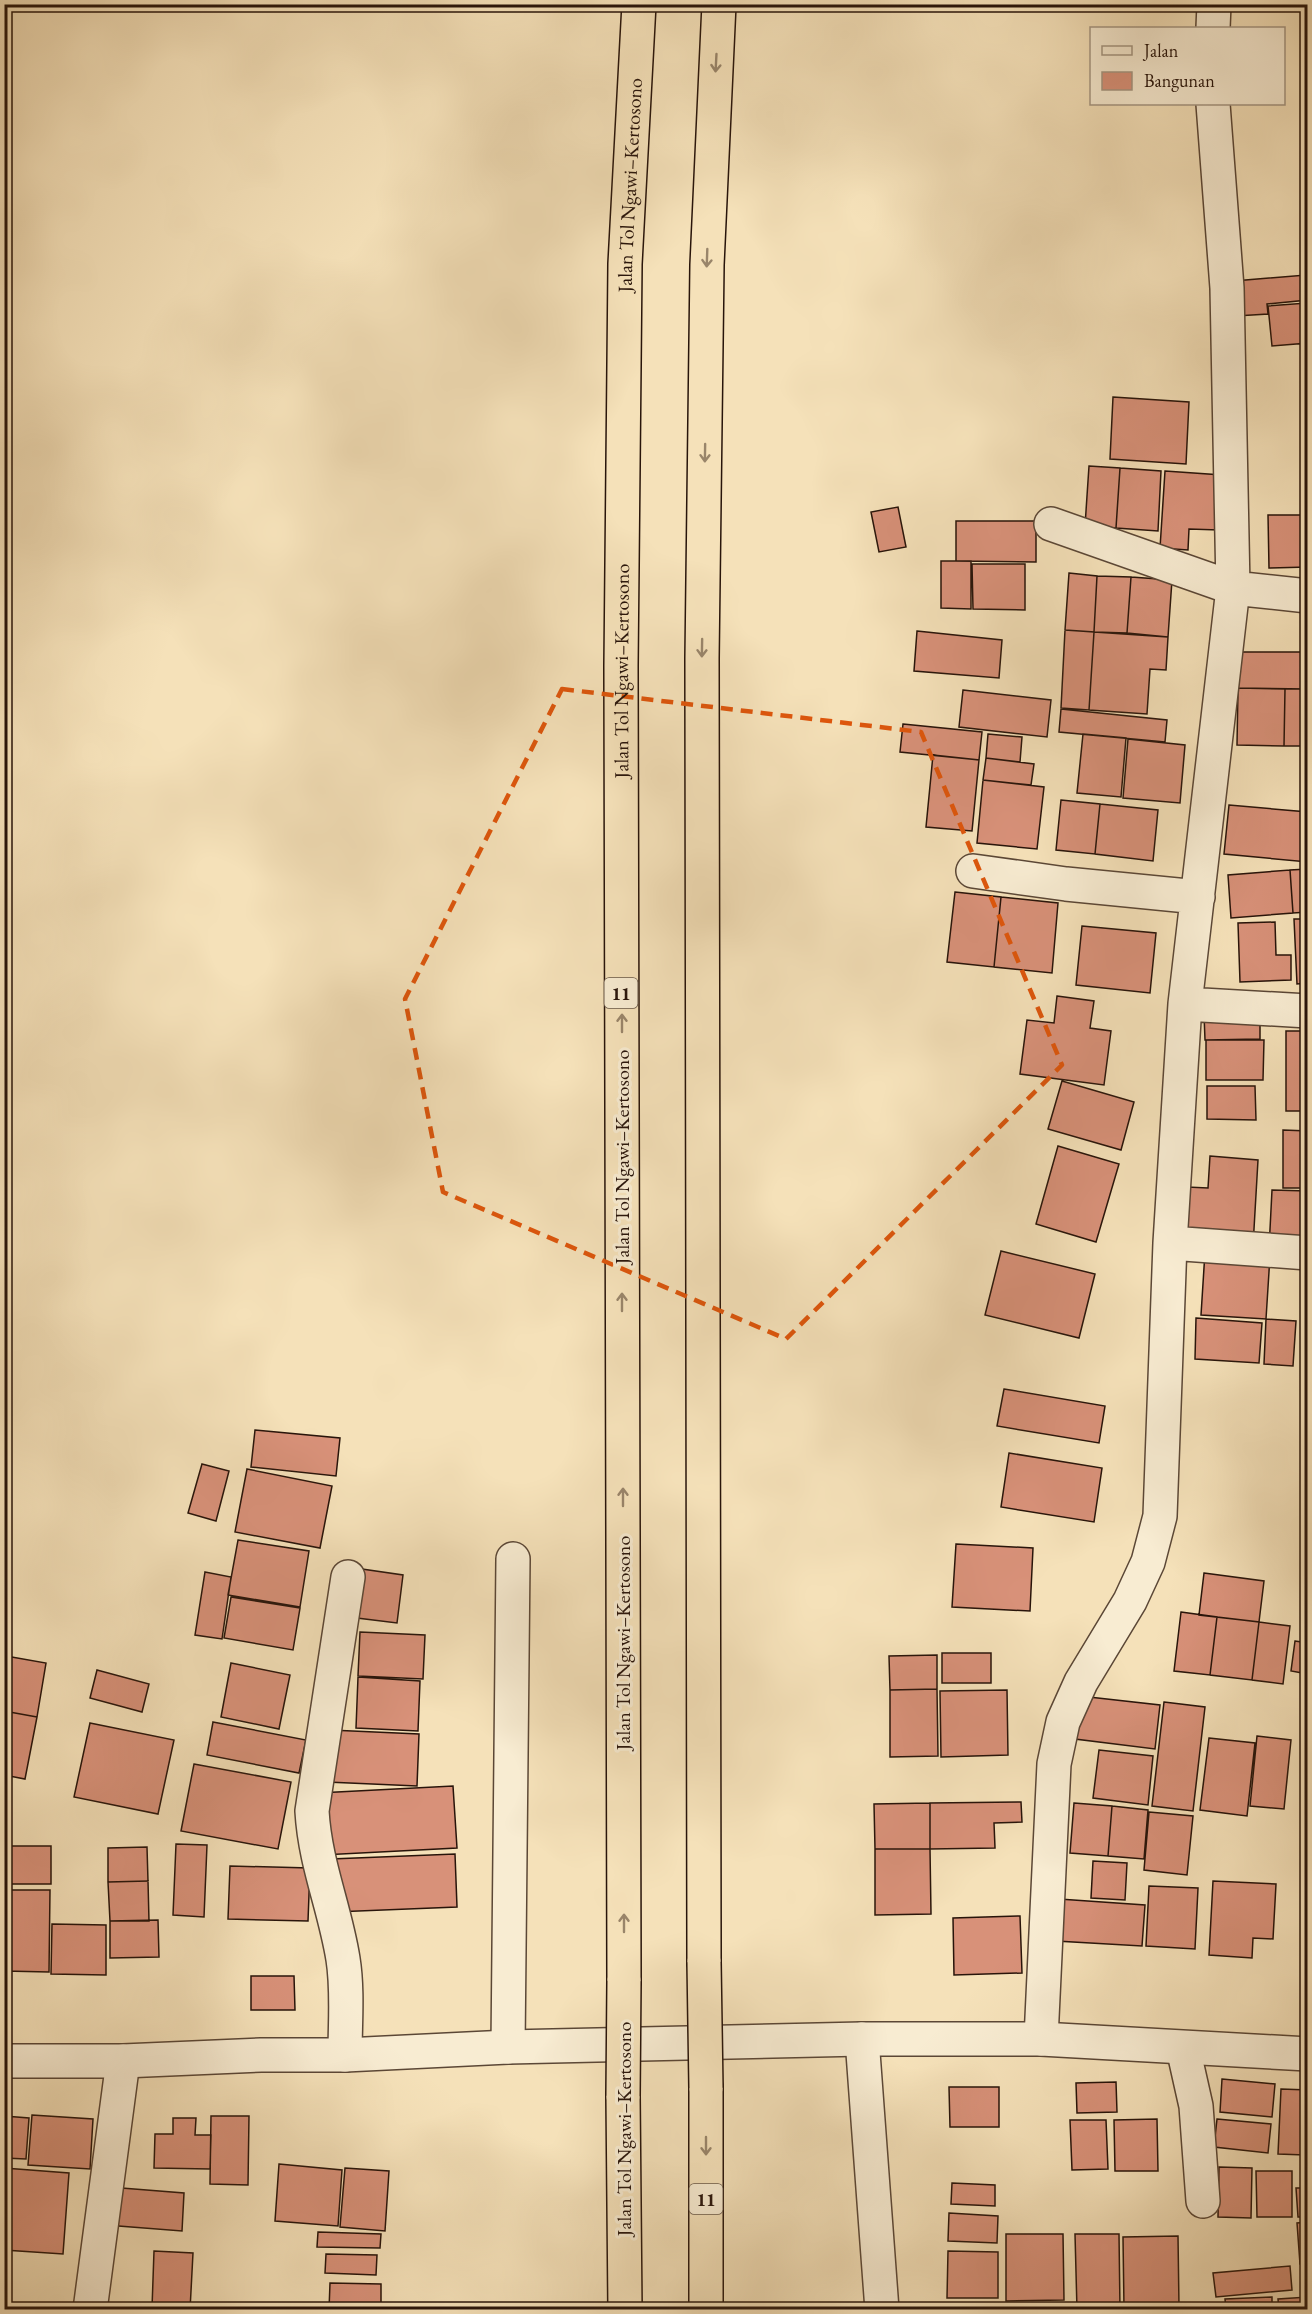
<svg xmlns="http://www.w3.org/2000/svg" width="1312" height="2314" font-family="'EB Garamond',serif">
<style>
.building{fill:#d89179;stroke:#28140a;stroke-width:1.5}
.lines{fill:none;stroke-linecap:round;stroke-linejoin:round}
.minor-casing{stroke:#5b4736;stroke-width:36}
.tertiary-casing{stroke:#5b4736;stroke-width:36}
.motorway-casing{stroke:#28140a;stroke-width:36}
.minor{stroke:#f8ecd2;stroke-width:33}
.tertiary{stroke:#f8ecd2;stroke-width:33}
.motorway{stroke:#f5e1b9;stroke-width:33}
.motorway-bridge-casing{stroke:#28140a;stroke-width:36;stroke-linecap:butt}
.motorway-bridge{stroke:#f5e1b9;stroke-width:33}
.oneway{stroke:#99856a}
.marked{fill:none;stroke:#de560c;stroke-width:4.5;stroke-dasharray:12 8;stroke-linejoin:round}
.labels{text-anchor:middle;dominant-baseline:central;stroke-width:6;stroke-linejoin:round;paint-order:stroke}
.shield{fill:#f8ecd2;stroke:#665546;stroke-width:1.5}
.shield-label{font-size:18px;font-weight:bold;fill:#28140a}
.street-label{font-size:20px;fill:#28140a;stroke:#f8ecd2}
</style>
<rect width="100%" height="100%" fill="#f5e1b9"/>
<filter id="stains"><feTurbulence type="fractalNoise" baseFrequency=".00333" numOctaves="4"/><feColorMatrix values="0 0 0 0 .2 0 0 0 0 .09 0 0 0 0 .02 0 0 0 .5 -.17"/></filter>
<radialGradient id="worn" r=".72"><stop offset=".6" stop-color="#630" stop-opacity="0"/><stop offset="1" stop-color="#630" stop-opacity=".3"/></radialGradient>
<!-- building -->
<path class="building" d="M 1306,275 L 1308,300 L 1267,304 L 1268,314 L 1236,316 L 1234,281 Z
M 1307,303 L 1308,343 L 1272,346 L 1268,306 Z
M 1303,344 L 1308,344 L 1308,389 Z
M 1113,397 L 1189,402 L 1186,464 L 1110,459 Z
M 1089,466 L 1120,468 L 1116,528 L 1085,526 Z
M 1120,468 L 1161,471 L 1158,531 L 1116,528 Z
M 1165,471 L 1222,475 L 1219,530 L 1189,529 L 1188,550 L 1160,548 Z
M 898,507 L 906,547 L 879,552 L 871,512 Z
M 1268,515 L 1308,515 L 1308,567 L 1269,568 Z
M 956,521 L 1036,521 L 1036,562 L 956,561 Z
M 941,561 L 971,561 L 971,609 L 941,608 Z
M 972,564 L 1025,564 L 1025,610 L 973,609 Z
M 1069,573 L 1097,576 L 1094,632 L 1065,630 Z
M 1097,576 L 1131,577 L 1127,633 L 1094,632 Z
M 1131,577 L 1172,580 L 1168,637 L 1127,633 Z
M 1065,630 L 1094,632 L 1089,710 L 1061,708 Z
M 917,631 L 1002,640 L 999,678 L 914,671 Z
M 1094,632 L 1168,637 L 1166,670 L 1150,669 L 1147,714 L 1089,710 Z
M 1238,652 L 1308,652 L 1308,689 L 1238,688 Z
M 1238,688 L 1285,689 L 1284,746 L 1237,745 Z
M 1285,689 L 1308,689 L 1308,746 L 1284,746 Z
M 963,690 L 1051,700 L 1047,737 L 959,727 Z
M 1061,709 L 1167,720 L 1165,742 L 1059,732 Z
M 903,724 L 982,732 L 979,760 L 900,752 Z
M 988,734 L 1022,737 L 1020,762 L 986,758 Z
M 1083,734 L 1126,738 L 1121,797 L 1077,793 Z
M 1128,739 L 1185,745 L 1180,803 L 1123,798 Z
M 933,755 L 979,760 L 972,831 L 926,827 Z
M 986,758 L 1034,764 L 1031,785 L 983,780 Z
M 983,780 L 1044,787 L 1037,849 L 977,843 Z
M 1061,800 L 1100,804 L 1095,854 L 1056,850 Z
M 1100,804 L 1158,810 L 1153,861 L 1095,854 Z
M 1229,805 L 1308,812 L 1308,862 L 1224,854 Z
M 1308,869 L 1308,912 L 1293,913 L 1290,870 Z
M 1290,870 L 1293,913 L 1231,918 L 1228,875 Z
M 955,892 L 1001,897 L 994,967 L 947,962 Z
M 1001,897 L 1058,903 L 1052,973 L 994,967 Z
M 1294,919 L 1308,919 L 1308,983 L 1297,984 Z
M 1275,922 L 1276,955 L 1291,955 L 1291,980 L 1240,982 L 1238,923 Z
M 1082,926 L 1156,933 L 1150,993 L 1076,985 Z
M 1057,996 L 1094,1001 L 1090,1028 L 1111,1031 L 1104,1085 L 1020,1074 L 1027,1020 L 1054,1023 Z
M 1204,1014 L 1260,1014 L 1260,1039 L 1205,1040 Z
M 1286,1031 L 1308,1031 L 1308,1111 L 1286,1111 Z
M 1206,1040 L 1264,1040 L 1263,1080 L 1206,1080 Z
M 1062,1081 L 1134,1102 L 1121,1150 L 1048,1129 Z
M 1207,1086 L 1255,1086 L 1256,1120 L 1207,1119 Z
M 1283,1130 L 1308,1131 L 1308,1188 L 1283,1188 Z
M 1058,1146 L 1119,1164 L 1096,1242 L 1036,1224 Z
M 1210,1156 L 1258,1160 L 1253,1246 L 1184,1232 L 1187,1187 L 1208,1188 Z
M 1272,1190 L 1308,1191 L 1308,1251 L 1269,1249 Z
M 1001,1251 L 1095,1274 L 1079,1338 L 985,1315 Z
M 1205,1252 L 1270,1256 L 1266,1319 L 1201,1315 Z
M 1196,1318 L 1262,1323 L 1259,1363 L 1195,1359 Z
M 1266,1319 L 1296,1321 L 1293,1366 L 1264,1364 Z
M 1004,1389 L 1105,1406 L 1099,1443 L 997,1426 Z
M 255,1430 L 340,1438 L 336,1476 L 251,1467 Z
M 1009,1453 L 1102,1468 L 1094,1522 L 1001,1507 Z
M 202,1464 L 229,1471 L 216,1521 L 188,1513 Z
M 247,1469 L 332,1486 L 320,1548 L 235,1532 Z
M 238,1540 L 309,1551 L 300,1607 L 228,1595 Z
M 956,1544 L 1033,1548 L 1030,1611 L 952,1607 Z
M 355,1568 L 403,1575 L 397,1623 L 349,1617 Z
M 205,1572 L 231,1577 L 222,1639 L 195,1635 Z
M 1204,1573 L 1264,1581 L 1259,1622 L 1199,1615 Z
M 231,1597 L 300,1608 L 293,1650 L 224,1638 Z
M 1181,1612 L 1217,1617 L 1210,1675 L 1174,1671 Z
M 1217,1617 L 1259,1622 L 1252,1680 L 1210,1675 Z
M 1259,1622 L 1290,1626 L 1283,1684 L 1252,1680 Z
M 360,1632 L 425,1635 L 423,1679 L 358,1676 Z
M 1295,1641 L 1308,1643 L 1308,1674 L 1291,1671 Z
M 942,1653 L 991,1653 L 991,1683 L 942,1683 Z
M 937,1655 L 937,1689 L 890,1690 L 889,1656 Z
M 6,1656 L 46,1663 L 37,1717 L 4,1711 Z
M 231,1663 L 290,1675 L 279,1729 L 221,1717 Z
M 97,1670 L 149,1684 L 142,1712 L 90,1698 Z
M 358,1677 L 420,1681 L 418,1731 L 356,1728 Z
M 937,1689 L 938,1756 L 890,1757 L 890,1690 Z
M 1007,1690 L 1008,1755 L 941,1757 L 940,1691 Z
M 1080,1696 L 1160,1705 L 1155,1749 L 1075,1739 Z
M 1164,1702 L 1205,1707 L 1193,1811 L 1152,1806 Z
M 4,1711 L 37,1717 L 25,1779 L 4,1775 Z
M 213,1722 L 306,1740 L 299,1773 L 207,1755 Z
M 90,1723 L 174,1740 L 158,1814 L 74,1797 Z
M 330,1730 L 419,1734 L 417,1786 L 327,1782 Z
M 1257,1736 L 1291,1740 L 1284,1809 L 1250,1806 Z
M 1209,1738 L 1255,1743 L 1247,1816 L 1200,1810 Z
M 1099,1750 L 1153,1756 L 1148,1805 L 1093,1798 Z
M 194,1764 L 291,1782 L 278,1849 L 181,1831 Z
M 453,1786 L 457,1848 L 322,1855 L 318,1793 Z
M 1021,1802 L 1022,1822 L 994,1823 L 995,1848 L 930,1849 L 930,1803 Z
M 930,1803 L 930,1849 L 875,1849 L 874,1804 Z
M 1074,1803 L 1112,1806 L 1108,1856 L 1070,1853 Z
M 1112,1806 L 1148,1810 L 1144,1859 L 1108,1856 Z
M 1149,1812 L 1193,1816 L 1187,1875 L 1144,1870 Z
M 176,1844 L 207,1845 L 204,1917 L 173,1915 Z
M 4,1846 L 51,1846 L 51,1884 L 4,1884 Z
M 147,1847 L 148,1881 L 108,1882 L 108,1848 Z
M 875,1849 L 930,1849 L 931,1914 L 875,1915 Z
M 455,1854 L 457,1907 L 334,1912 L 331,1859 Z
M 1093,1861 L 1127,1863 L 1125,1900 L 1091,1898 Z
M 230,1866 L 310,1868 L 308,1921 L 228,1919 Z
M 148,1881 L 149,1921 L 110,1921 L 108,1882 Z
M 1213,1881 L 1276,1884 L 1273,1939 L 1253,1938 L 1252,1958 L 1209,1955 Z
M 1149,1886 L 1198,1888 L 1195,1949 L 1146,1946 Z
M 4,1890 L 50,1890 L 49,1972 L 4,1971 Z
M 1059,1899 L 1145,1905 L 1142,1946 L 1056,1941 Z
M 1020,1916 L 1022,1973 L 954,1975 L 953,1918 Z
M 158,1920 L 159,1957 L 110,1958 L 110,1921 Z
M 52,1924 L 106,1925 L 106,1975 L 51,1974 Z
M 251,1976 L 294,1976 L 295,2010 L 251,2010 Z
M 1222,2079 L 1275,2084 L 1272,2117 L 1220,2112 Z
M 1116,2082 L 1117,2112 L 1077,2113 L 1076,2083 Z
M 949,2087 L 999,2087 L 999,2127 L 950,2127 Z
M 1281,2089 L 1308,2090 L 1305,2155 L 1278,2154 Z
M 32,2115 L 93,2119 L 90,2169 L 28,2165 Z
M 4,2116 L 29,2118 L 26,2159 L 4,2158 Z
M 211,2116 L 249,2116 L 248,2185 L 210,2184 Z
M 173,2118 L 196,2118 L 195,2135 L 211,2135 L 210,2169 L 154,2168 L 155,2134 L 173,2134 Z
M 1157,2119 L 1158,2171 L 1115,2171 L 1114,2120 Z
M 1217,2119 L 1271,2124 L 1268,2153 L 1214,2147 Z
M 1070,2120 L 1106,2120 L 1108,2169 L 1072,2170 Z
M 279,2164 L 342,2170 L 338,2226 L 275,2221 Z
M 1219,2167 L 1252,2168 L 1251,2218 L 1218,2217 Z
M 4,2168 L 69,2173 L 63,2254 L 4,2250 Z
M 345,2168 L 389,2171 L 385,2231 L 340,2227 Z
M 1256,2171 L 1292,2171 L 1292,2217 L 1257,2217 Z
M 952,2183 L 995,2185 L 995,2206 L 951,2204 Z
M 109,2187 L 184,2193 L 182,2231 L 106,2225 Z
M 1296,2188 L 1308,2188 L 1308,2217 L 1298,2217 Z
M 949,2213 L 998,2216 L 997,2243 L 948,2241 Z
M 1308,2222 L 1308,2264 L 1300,2264 L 1297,2223 Z
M 318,2232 L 381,2234 L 380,2248 L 317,2247 Z
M 1006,2234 L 1063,2234 L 1064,2300 L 1006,2301 Z
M 1075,2234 L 1119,2234 L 1120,2310 L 1077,2310 Z
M 1178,2236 L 1179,2307 L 1124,2308 L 1123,2237 Z
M 154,2251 L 193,2253 L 190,2310 L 152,2308 Z
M 948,2251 L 998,2252 L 998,2298 L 947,2298 Z
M 326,2254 L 377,2255 L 376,2275 L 325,2273 Z
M 1290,2266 L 1292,2290 L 1216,2297 L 1213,2273 Z
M 330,2283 L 381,2284 L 381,2310 L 329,2310 Z
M 1272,2297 L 1272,2310 L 1226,2310 L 1225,2299 Z
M 1308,2297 L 1308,2310 L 1279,2310 L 1278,2299 Z"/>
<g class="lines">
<!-- minor casing -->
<g class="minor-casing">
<path id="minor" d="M 1213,28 L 1214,4
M 1051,524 L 1233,588 L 1308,596
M 973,871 L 1066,884 L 1198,897
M 1185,1004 L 1308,1011
M 1170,1243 L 1308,1253
M 862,2039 L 882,2310
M 1041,2039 L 1054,1764 L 1063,1722 L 1081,1682 L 1130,1601 L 1148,1562 L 1160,1516 L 1170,1243 L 1185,1004 L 1233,588 L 1227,288 L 1213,104
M 508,2047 L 513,1559
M 1183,2048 L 1196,2106 L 1203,2201
M 345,2055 C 345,2023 348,1990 343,1959 C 335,1908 315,1864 312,1811 L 348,1577
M 90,2310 L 123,2061"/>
</g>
<!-- tertiary casing -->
<g class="tertiary-casing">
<path id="tertiary" d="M 4,2061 L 123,2061 L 261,2055 L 345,2055 L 508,2047 L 862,2039 L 1041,2039 L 1308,2054"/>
</g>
<!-- motorway casing -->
<g class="motorway-casing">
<g id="motorway">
<path d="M 704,1962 L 702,658 L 707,265 L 719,4"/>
<path id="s1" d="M 624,1981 L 621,666 L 625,264 L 639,4"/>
<path d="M 623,2096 L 625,2310"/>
<path d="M 706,2310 L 706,2088"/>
</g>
</g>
<!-- minor -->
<use href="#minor" class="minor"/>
<!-- tertiary -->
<use href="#tertiary" class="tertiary"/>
<!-- motorway -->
<use href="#motorway" class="motorway"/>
<!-- motorway-bridge casing -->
<g class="motorway-bridge-casing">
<path id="motorway-bridge" d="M 704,1962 L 706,2088
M 623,2096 L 624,1981"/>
</g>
<!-- motorway-bridge -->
<use href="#motorway-bridge" class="motorway-bridge"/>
</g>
<!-- one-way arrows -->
<defs><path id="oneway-shaft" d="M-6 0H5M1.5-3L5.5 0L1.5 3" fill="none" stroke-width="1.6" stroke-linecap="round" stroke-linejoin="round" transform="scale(1.5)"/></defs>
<g class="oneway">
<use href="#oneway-shaft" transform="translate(716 63) rotate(93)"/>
<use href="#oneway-shaft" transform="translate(707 258) rotate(92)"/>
<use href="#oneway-shaft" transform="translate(705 453) rotate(91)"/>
<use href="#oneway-shaft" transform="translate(702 648) rotate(91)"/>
<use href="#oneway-shaft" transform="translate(622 1023) rotate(-90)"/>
<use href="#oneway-shaft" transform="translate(622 1302) rotate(-90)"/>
<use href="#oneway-shaft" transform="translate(623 1497) rotate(-90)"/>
<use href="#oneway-shaft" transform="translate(624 1923) rotate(-90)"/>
<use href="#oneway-shaft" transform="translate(706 2146) rotate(90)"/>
</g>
<!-- marked area -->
<path class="marked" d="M 562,689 L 921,732 L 1062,1065 L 786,1339 L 443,1192 L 405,999 Z"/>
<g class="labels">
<!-- shield labels -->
<g class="shield">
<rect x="604.5" y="978" width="33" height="30" rx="4.5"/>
<rect x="689.5" y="2184" width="33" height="30" rx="4.5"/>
</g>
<g class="shield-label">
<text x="621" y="993">11</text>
<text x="706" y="2199">11</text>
</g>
<!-- street labels -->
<g class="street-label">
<text stroke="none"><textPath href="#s1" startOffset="1796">Jalan Tol Ngawi–Kertosono</textPath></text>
<text stroke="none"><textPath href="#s1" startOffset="1310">Jalan Tol Ngawi–Kertosono</textPath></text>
<text transform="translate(622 1157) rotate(-90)">Jalan Tol Ngawi–Kertosono</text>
<text transform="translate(623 1643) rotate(-90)">Jalan Tol Ngawi–Kertosono</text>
<text transform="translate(624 2129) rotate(-90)">Jalan Tol Ngawi–Kertosono</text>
</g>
</g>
<!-- margin -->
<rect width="1312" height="2314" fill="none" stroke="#f5e1b9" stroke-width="24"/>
<rect x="6" y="6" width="1300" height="2302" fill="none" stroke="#28140a" stroke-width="3"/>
<rect x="12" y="12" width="1288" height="2290" fill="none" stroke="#28140a" stroke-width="1.5"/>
<!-- legend -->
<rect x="1090" y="27" width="195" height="78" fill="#f8ecd2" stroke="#a59682" stroke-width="1.5"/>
<rect x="1102" y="46" width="30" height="9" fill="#f8ecd2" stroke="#a59682" stroke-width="1.5"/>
<text x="1144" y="57" font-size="18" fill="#28140a">Jalan</text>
<rect x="1102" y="72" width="30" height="18" fill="#d89179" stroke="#a59682" stroke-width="1.5"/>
<text x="1144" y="87" font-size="18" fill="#28140a">Bangunan</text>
<rect width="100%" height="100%" filter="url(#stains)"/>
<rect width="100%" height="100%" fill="url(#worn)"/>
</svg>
